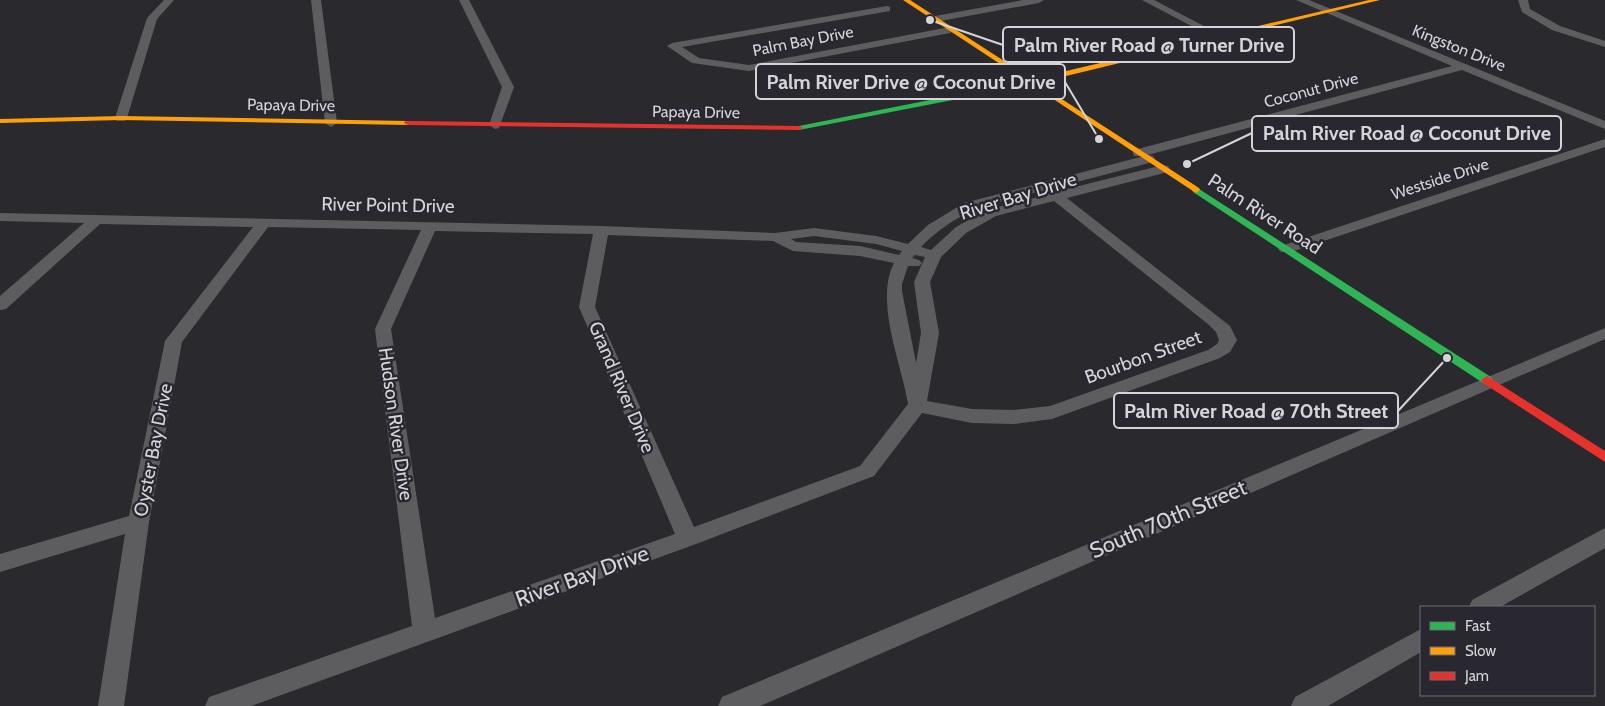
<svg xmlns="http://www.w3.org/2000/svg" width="1605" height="706" font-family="Cabin,sans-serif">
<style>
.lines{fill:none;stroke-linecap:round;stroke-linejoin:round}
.street{fill:#5d5d5f;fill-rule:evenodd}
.fast{fill:#30b455;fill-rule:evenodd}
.slow{fill:#ff9f0a;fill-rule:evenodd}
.jam{fill:#e5322d;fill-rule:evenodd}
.labels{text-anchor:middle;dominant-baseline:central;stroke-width:5;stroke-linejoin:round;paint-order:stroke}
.far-street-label{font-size:16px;fill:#d4d4d9;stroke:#292830}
.street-label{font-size:19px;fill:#d4d4d9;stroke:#292830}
.near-street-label{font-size:22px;fill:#d4d4d9;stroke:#292830}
.leader{fill:none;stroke:#d4d4d9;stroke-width:2}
.callout-dot{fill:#d4d4d9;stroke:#292830;stroke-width:2}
.callout{fill:#292830;stroke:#d4d4d9;stroke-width:2}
.callout-label{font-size:20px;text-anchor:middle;font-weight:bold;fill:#d4d4d9}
</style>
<rect width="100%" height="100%" fill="#2a2a2e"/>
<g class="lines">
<!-- street -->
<path class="street" d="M 164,0 L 174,0 L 157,19 L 127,118 L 125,121 L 117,121 L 115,118 L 147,18 Z
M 311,0 L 321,0 L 337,123 L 331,127 L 325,123 Z
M 459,0 L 469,0 L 514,87 L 499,128 L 495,129 L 489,125 L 502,87 Z
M 1023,0 L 1044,0 L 1039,3 L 935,22 L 930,19 L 935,16 Z
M 1142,0 L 1154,0 L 1227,38 L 1226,40 L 1218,40 Z
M 1296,0 L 1309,0 L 1605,121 L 1605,129 L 1462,70 L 1144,156 L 1134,156 L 1133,153 L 1134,150 L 1452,66 Z
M 1518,0 L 1528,0 L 1530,9 L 1560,26 L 1605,41 L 1605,47 L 1552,30 L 1522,12 Z
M 887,6 L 890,7 L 890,11 L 682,47 L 699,58 L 749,65 L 950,27 L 955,30 L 950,33 L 749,71 L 692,63 L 667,46 L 672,43 Z
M 1605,139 L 1605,147 L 1291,252 L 1281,252 L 1278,249 L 1281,246 Z
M 1148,155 L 1153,156 L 1155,159 L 1153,162 L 1054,188 L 1059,191 L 1163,165 L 1168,166 L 1170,169 L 1168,172 L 1067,198 L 1230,326 L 1237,340 L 1230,352 L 1220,358 L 1052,419 L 1014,424 L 972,423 L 922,413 L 874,476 L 696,544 L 251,706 L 205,706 L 209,697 L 218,694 L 412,626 L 375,329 L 421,230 L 268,227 L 182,342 L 149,522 L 124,706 L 98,706 L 125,534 L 0,572 L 0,554 L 129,516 L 165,341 L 253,227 L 100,224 L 6,309 L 0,310 L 0,296 L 84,223 L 0,221 L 0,213 L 601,226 L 775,233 L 814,228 L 876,236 L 908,244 L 928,225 L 964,203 ZM 1041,191 L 1046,195 L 986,210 L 956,227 L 931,250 L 921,247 C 958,209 992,204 1041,191 ZM 1054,201 L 1209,325 L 1216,332 L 1219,340 L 1217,344 L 1208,350 L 1050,406 L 1014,410 L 972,409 L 927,401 L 939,333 L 930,282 L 941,257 L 966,233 L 996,216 ZM 435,231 L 593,234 L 579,307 L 675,534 L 435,618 L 391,329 ZM 608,235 L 773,241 L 793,251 L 860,256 L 894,263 C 874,301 902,365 908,404 L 860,466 L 694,527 L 595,307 ZM 814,236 L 876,244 L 902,251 L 899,255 L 860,246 L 796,242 L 791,239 ZM 915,255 L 925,257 L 914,282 L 921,333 L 916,363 L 902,291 L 902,284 L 908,266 L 919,266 L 922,263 L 919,260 L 912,258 Z
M 1605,328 L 1605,339 L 760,706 L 718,706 L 722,697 Z
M 1605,528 L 1605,548 L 1500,607 L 1469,607 L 1472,600 Z
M 1421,629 L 1421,652 L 1328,706 L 1291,706 L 1295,697 Z"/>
<!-- fast -->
<path class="fast" d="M 1031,80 L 1035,82 L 1034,84 L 799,130 L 795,128 L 799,126 Z
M 1196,187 L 1491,377 L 1493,380 L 1491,383 L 1483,383 L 1193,192 L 1192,190 Z"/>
<!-- slow -->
<path class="slow" d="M 903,0 L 910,0 L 1032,79 L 1369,0 L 1380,0 L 1037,83 L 1199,188 L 1200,190 L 1196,193 Z
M 121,116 L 408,121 L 412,123 L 408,125 L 121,120 L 0,123 L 0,119 Z"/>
<!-- jam -->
<path class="jam" d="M 405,121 L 799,126 L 803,128 L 799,130 L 408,125 L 404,123 Z
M 1487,376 L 1605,451 L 1605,462 L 1483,383 L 1481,380 Z"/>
</g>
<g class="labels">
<!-- far-street labels -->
<g class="far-street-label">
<text transform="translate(803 41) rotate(-11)">Palm Bay Drive</text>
<text transform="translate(1459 48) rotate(22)">Kingston Drive</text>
<text transform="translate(1311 90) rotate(-15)">Coconut Drive</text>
<text transform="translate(291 105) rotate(1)">Papaya Drive</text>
<text transform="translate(696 112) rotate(1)">Papaya Drive</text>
<text transform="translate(1440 179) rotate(-18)">Westside Drive</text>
</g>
<!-- street labels -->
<g class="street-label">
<text transform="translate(1018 196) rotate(-17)">River Bay Drive</text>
<text transform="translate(388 205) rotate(1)">River Point Drive</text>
<text transform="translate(1265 214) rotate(33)">Palm River Road</text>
<text transform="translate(1143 357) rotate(-20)">Bourbon Street</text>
<text transform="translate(622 387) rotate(67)">Grand River Drive</text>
<text transform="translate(396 424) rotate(82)">Hudson River Drive</text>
<text transform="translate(153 450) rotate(-79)">Oyster Bay Drive</text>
</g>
<!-- near-street labels -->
<g class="near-street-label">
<text transform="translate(1168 519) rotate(-23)">South 70th Street</text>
<text transform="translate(582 576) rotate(-20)">River Bay Drive</text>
</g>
</g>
<!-- callouts -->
<path class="leader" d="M930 20L1003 45M1099 139L1065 82M1187 164L1252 133M1447 358L1398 411"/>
<g class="callout-dot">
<circle cx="930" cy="20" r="5"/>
<circle cx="1099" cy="139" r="5"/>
<circle cx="1187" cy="164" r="5"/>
<circle cx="1447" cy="358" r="5"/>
</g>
<g class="callout">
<rect x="1003" y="27" width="291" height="35" rx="5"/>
<rect x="756" y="64" width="309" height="35" rx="5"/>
<rect x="1252" y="116" width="309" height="35" rx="5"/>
<rect x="1114" y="393" width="284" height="35" rx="5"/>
</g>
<g class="callout-label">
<text x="1149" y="52">Palm River Road @ Turner Drive</text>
<text x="911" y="89">Palm River Drive @ Coconut Drive</text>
<text x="1407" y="140">Palm River Road @ Coconut Drive</text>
<text x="1256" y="418">Palm River Road @ 70th Street</text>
</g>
<!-- legend -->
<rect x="1420" y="606" width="175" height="90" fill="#292830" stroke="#6d6d74"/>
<rect x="1430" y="622" width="25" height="8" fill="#30b455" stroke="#6d6d74"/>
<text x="1465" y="631" font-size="15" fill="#d4d4d9">Fast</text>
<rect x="1430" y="647" width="25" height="8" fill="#ff9f0a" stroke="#6d6d74"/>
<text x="1465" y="656" font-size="15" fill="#d4d4d9">Slow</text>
<rect x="1430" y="672" width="25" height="8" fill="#e5322d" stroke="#6d6d74"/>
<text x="1465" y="681" font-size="15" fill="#d4d4d9">Jam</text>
</svg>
